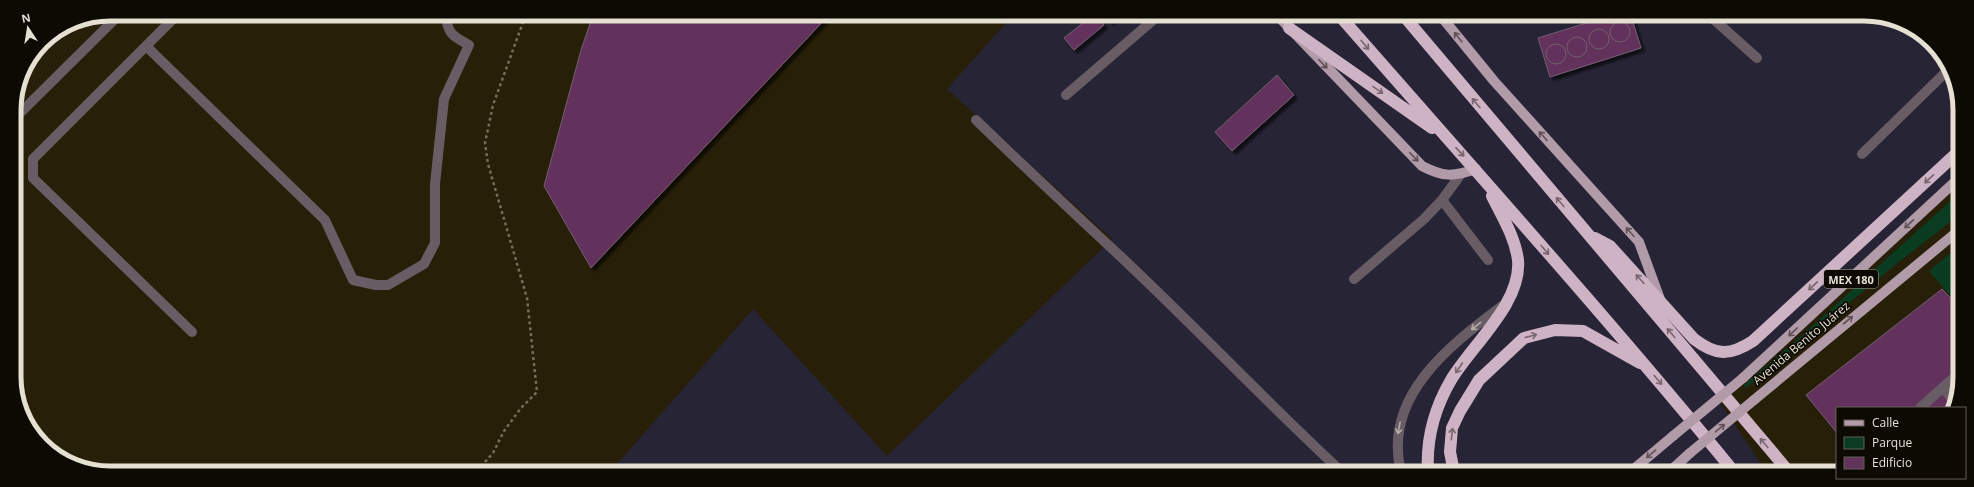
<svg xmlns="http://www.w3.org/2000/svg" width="1974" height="487" font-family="'Open Sans',sans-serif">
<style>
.industrial{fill:#272435}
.green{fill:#0a3c22}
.building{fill:#62335b;stroke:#735d6f;filter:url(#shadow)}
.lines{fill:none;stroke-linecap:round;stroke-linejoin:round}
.path{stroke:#746d5a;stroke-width:2.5;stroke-dasharray:3 3;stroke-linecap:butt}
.minor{stroke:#685d64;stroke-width:10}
.major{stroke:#b19ba8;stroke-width:10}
.highway{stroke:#ceb3c4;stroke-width:12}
.major-bridge{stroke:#b19ba8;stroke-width:10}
.oneway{stroke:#5f5256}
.oneway2{stroke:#77666d}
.oneway3{stroke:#b4aca7}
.labels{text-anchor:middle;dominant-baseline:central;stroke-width:3.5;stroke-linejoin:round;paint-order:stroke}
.shield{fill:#0d0903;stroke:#a5a095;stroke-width:1}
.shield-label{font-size:11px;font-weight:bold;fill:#e6e0d3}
.street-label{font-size:12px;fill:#e6e0d3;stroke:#0d0903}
.rim{fill:none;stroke:#e6e0d3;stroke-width:5}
</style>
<defs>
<filter id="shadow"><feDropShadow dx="3.5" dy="3.5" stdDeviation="1" flood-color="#0009"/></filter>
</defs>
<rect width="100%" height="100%" fill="#271f08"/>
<!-- industrial -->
<path class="industrial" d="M 1013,15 L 1883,16 L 1932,42 L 1958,91 L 1958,178 L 1716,396 L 1767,473 L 610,472 L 753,309 L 887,456 L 1112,239 L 947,89 Z"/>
<!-- green -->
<path class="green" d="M 1958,194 L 1958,216 L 1895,265 L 1746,388 L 1744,385 L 1799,338 Z
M 1958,247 L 1958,305 L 1929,271 Z"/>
<!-- building -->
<path class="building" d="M 593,15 L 829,15 L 591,268 L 544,186 L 581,50 Z
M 1093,15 L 1096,15 L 1104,25 L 1074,50 L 1064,38 Z
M 1105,15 L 1119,15 L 1110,22 Z
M 1609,16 L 1631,16 L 1641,48 L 1550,77 L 1538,38 Z
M1610 32a10 10 0 1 1 20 0a10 10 0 1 1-20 0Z
M1589 39a10 10 0 1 1 20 0a10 10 0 1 1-20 0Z
M1567 47a10 10 0 1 1 20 0a10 10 0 1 1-20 0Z
M1546 54a10 10 0 1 1 20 0a10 10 0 1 1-20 0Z
M 1277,75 L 1294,95 L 1232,151 L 1215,132 Z
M 1942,289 L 1958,305 L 1958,396 L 1954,408 L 1837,408 L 1837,433 L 1806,395 Z"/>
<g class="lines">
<!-- path -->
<path class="path" d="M 477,471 L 493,453 L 504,431 L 521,408 L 537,392 L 527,298 L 488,164 L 485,143 L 493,105 L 526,14"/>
<!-- minor -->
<path class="minor" d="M 178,14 L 33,159 L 33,178 L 192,332
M 1710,16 L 1757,58
M 146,46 L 325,220 L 353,280 L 376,285 L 388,285 L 424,264 L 435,243 L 435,184 L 444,99 L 469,45 C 453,36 447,34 446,14
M 1066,95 L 1159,15
M 14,119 L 120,14
M 976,120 C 1023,166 1071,210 1119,255 C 1195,326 1266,402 1342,472
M 1862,154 L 1947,71
M 1442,200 L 1488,260
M 1354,279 L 1424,219 L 1442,200 L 1461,174
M 1943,388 L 1956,403
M 1920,408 L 1958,374
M 1401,472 C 1382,397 1449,346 1502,306"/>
<!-- major -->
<path class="major" d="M 1277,15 L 1422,166 C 1443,177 1453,177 1476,169
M 1440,15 L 1494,81 L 1639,242 L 1661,302
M 1743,378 L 1958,179
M 1754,400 L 1958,231
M 1629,473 L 1673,436
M 1668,473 L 1690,453"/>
<!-- highway -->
<path class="highway" d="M 1339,15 C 1472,167 1607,317 1735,473
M 1403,15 L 1790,473
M 1289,28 L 1432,128
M 1595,238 L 1610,246 L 1694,339 C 1716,356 1730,356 1753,341 L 1958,152
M 1428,472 C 1426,438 1434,409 1451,380 C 1472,345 1522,303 1518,260 C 1515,237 1502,216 1492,196
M 1454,472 L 1450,452 L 1452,428 L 1460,411 L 1479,380 L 1524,338 L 1555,330 L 1583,331 L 1640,363"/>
<!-- major-bridge -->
<path class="major-bridge" d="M 1673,436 L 1743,378
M 1690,453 L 1754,400"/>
</g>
<!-- one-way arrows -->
<defs><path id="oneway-shaft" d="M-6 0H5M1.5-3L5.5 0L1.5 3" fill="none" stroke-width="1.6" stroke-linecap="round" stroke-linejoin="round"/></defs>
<g class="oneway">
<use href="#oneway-shaft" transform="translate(1458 37) rotate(-129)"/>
<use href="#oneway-shaft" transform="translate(1323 64) rotate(46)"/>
<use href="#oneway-shaft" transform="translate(1543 136) rotate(-132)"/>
<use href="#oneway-shaft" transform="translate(1414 157) rotate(46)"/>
<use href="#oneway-shaft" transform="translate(1909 224) rotate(137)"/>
<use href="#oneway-shaft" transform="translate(1630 232) rotate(-132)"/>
<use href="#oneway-shaft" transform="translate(1848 320) rotate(-40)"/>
<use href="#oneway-shaft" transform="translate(1793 332) rotate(137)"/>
<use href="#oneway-shaft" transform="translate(1720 428) rotate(-40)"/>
<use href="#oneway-shaft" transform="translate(1651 454) rotate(140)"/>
</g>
<g class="oneway2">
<use href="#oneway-shaft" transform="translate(1365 45) rotate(49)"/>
<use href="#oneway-shaft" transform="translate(1378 90) rotate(35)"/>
<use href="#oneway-shaft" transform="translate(1476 103) rotate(-130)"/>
<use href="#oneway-shaft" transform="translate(1460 152) rotate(47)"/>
<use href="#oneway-shaft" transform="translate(1929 179) rotate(137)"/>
<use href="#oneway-shaft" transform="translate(1560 202) rotate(-130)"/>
<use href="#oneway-shaft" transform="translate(1545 250) rotate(49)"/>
<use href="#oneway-shaft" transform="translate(1640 279) rotate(-132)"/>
<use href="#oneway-shaft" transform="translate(1813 286) rotate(137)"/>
<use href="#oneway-shaft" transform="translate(1671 333) rotate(-130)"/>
<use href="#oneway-shaft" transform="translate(1531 336) rotate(-15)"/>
<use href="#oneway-shaft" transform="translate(1459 368) rotate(124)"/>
<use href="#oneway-shaft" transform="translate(1658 380) rotate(50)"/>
<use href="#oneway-shaft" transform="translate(1452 434) rotate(-83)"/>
<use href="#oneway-shaft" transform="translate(1764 443) rotate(-130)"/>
</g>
<g class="oneway3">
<use href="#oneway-shaft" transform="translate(1476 326) rotate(142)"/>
<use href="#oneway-shaft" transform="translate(1399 428) rotate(101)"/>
</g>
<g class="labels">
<!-- shield labels -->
<rect class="shield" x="1824" y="270" width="54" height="18" rx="3"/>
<g class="shield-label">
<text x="1851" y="279">MEX 180</text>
</g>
<!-- street labels -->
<g class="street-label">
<text transform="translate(1801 343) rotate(-40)">Avenida Benito Juárez</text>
</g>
</g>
<!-- crop -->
<path d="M0 0H1974V487H0ZM110 21H1864A89 89 0 0 1 1953 110V377A89 89 0 0 1 1864 466H110A89 89 0 0 1 21 377V110A89 89 0 0 1 110 21Z" fill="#0d0903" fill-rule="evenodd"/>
<path class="rim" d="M110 21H1864A89 89 0 0 1 1953 110V377A89 89 0 0 1 1864 466H110A89 89 0 0 1 21 377V110A89 89 0 0 1 110 21Z"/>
<!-- legend -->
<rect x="1836" y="407" width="130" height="72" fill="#0d0903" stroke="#645f56"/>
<rect x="1844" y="420" width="20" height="6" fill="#b19ba8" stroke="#645f56"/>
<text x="1872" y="427" font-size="12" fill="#e6e0d3">Calle</text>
<rect x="1844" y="437" width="20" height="12" fill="#0a3c22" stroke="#645f56"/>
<text x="1872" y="447" font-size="12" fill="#e6e0d3">Parque</text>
<rect x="1844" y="457" width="20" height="12" fill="#62335b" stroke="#645f56"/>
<text x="1872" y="467" font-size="12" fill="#e6e0d3">Edificio</text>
<!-- north arrow -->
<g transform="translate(28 28) rotate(348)" stroke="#0d0903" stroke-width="3" paint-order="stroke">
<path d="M0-3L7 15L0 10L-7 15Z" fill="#e6e0d3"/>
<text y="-6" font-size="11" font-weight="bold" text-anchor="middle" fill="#e6e0d3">N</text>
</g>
</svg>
